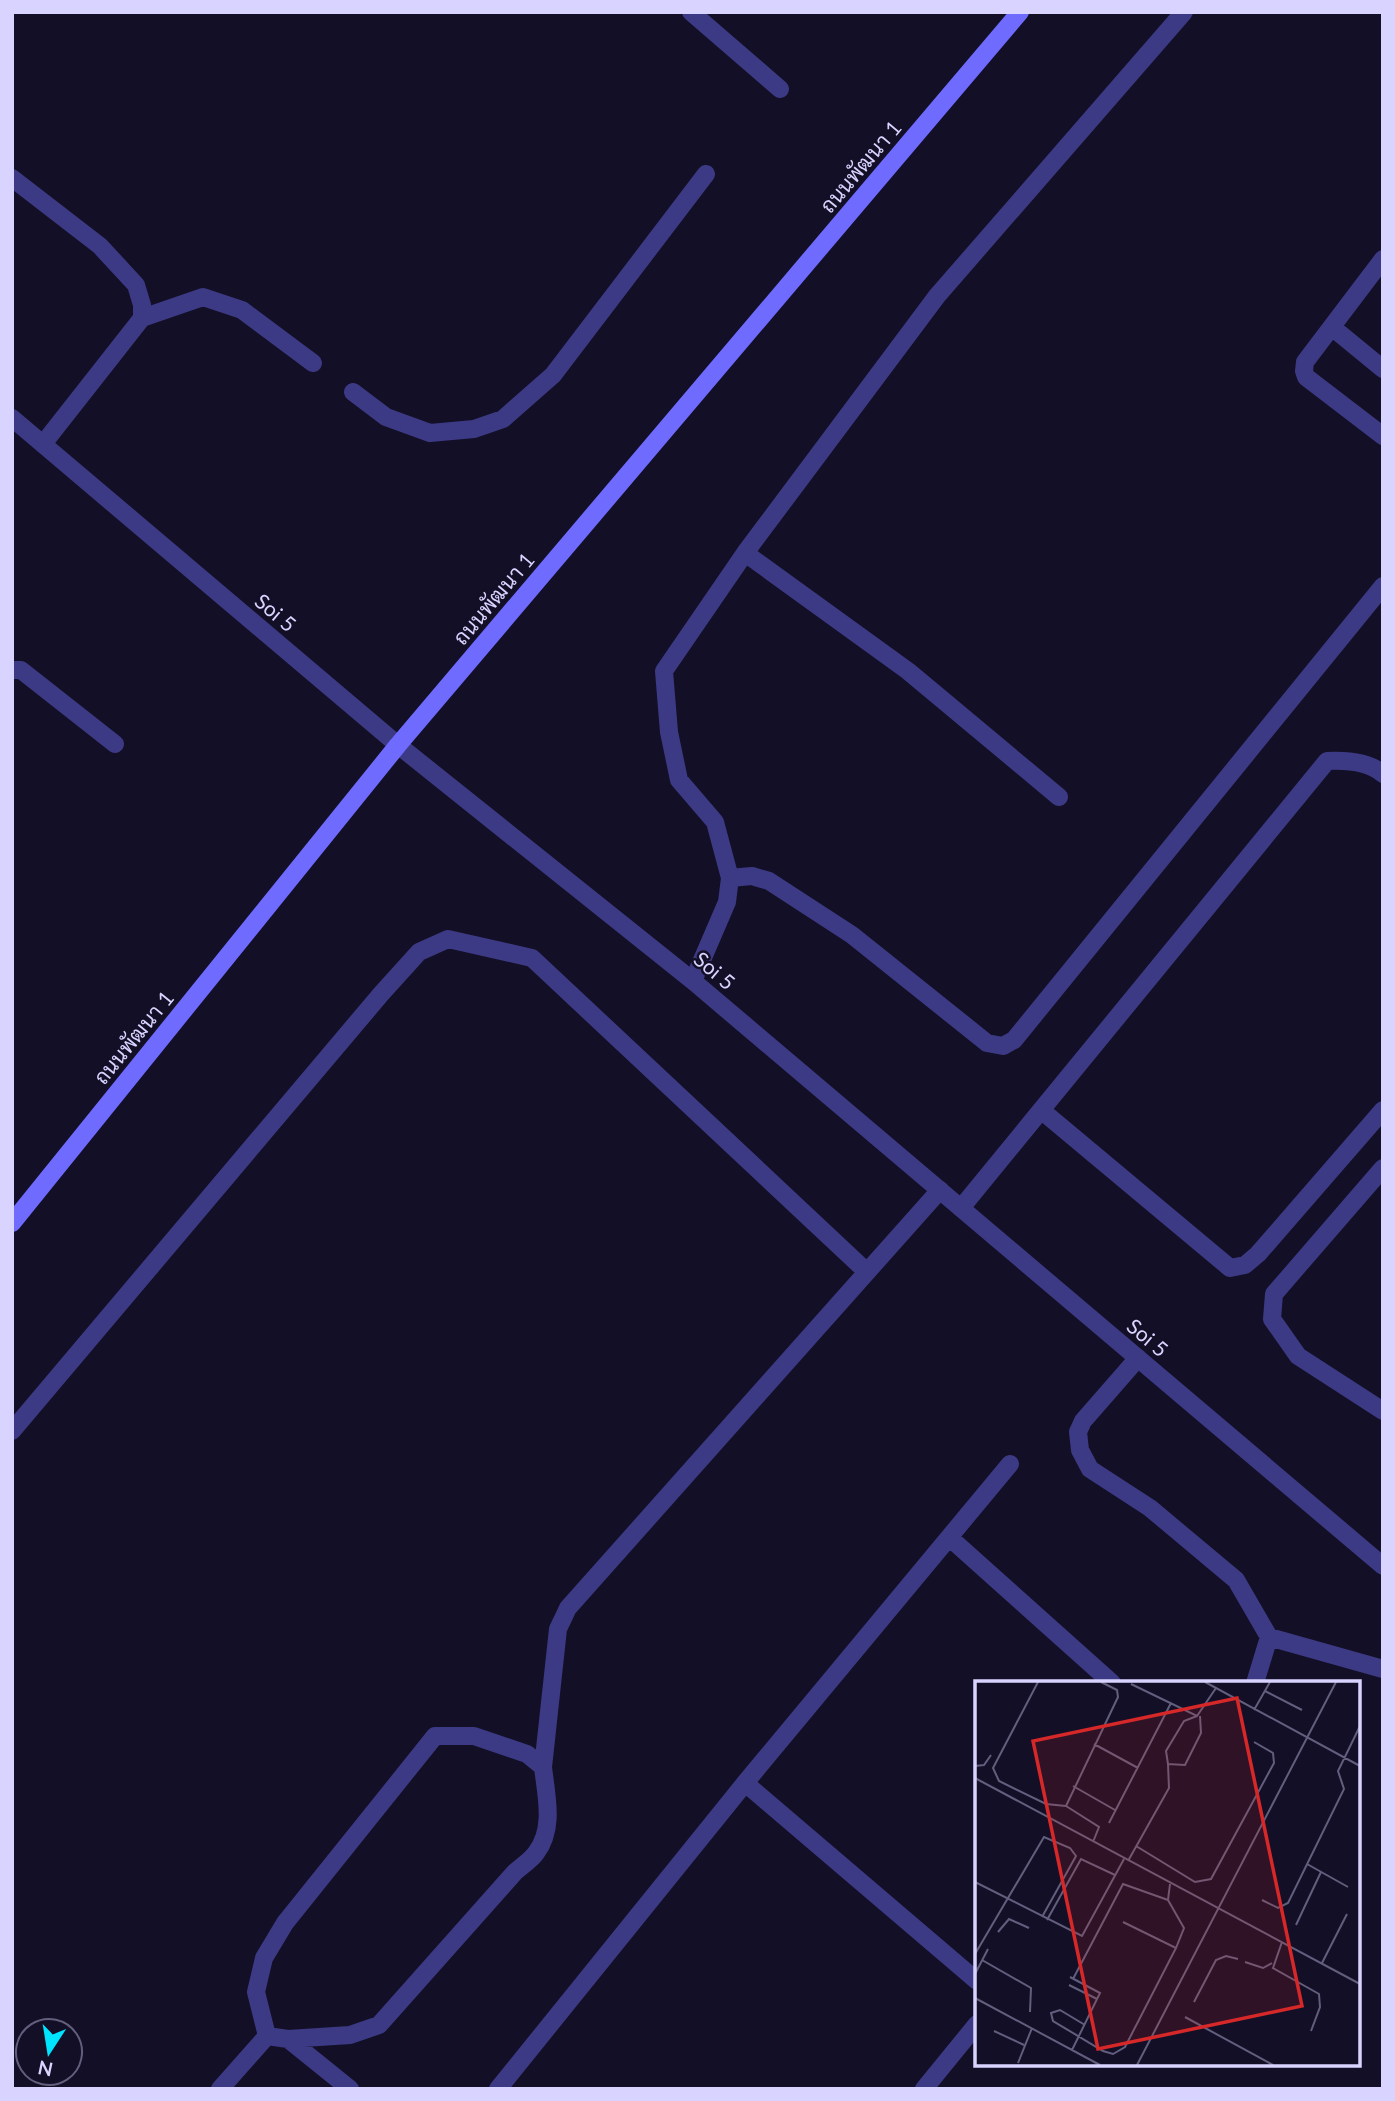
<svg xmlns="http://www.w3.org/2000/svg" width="1395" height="2101" font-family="Lato,Sarabun,sans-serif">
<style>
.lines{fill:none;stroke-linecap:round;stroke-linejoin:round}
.service{stroke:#3d3a85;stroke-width:18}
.minor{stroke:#3d3a85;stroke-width:18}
.secondary{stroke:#6f6bff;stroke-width:18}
.labels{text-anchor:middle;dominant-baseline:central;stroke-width:5;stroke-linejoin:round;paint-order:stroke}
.street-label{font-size:21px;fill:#d9d4ff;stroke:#130f26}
.inset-road{fill:none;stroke:#625e7d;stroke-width:2}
.view{fill:#d62828;fill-opacity:0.15;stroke:#d62828;stroke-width:3.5}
.inset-edge{fill:none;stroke:#d9d4ff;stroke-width:3.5}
</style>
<rect width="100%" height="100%" fill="#130f26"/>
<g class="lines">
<!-- service -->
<path class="service" d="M 691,12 L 780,89
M 12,178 L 100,246 L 136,285 L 142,305 L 142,318 L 43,444
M 1383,259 L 1305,362 L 1304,371 L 1306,377 L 1383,436
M 142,318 L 203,297 L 242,310 L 313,363
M 1333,328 L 1383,369
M 353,392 L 386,417 L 430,433 L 474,429 L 503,419 L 553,375 L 706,174
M 12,670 L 21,670 L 115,744
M 1059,797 L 908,671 L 745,553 L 937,296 L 1184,12
M 730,878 L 752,876 L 769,881 L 852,935 L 987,1043 L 1003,1046 L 1014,1040 L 1383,586
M 693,981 L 727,902 L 730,878 L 715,822 L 679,780 L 669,732 L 664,671 L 745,553
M 1041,1110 L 1230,1268 L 1245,1265 L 1258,1254 L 1383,1110
M 1383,1168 L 1274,1294 L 1272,1319 L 1298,1356 L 1383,1411
M 961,1208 L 1327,761 C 1346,760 1368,761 1383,774
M 1138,1358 L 1083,1421 L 1078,1432 L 1080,1450 L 1090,1469 L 1150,1508 L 1236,1580 L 1269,1637 L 1255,1683
M 12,1431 L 381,994 L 419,952 L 448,939 L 532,958 L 867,1272
M 950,1538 L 1112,1683
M 1269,1637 L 1383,1669
M 745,1783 L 977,1981
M 267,2036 L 256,1992 L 264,1958 L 285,1923 L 435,1736 L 474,1736 L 527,1754 L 543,1767 L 558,1629 L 568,1608 L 940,1190
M 288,2039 L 350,2035 L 379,2025 L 515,1872 C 522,1866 531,1860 536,1853 C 555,1828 546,1795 543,1767
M 220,2089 L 267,2036 L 288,2039 L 350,2089
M 498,2089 L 745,1783 L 1010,1464
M 924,2089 L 977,2024"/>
<!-- minor -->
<path class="minor" d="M 12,418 L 398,745 L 693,981 L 1383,1566"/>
<!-- secondary -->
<path class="secondary" d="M 12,1223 L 398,745 L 1020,12"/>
</g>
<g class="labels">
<!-- street labels -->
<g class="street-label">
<text transform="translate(860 166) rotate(-50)">ถนนพัฒนา 1</text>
<text transform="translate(493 598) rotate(-50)">ถนนพัฒนา 1</text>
<text transform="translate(276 612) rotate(40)">Soi 5</text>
<text transform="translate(715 970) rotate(40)">Soi 5</text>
<text transform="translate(133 1037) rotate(-51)">ถนนพัฒนา 1</text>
<text transform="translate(1148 1337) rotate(40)">Soi 5</text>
</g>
</g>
<!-- overview -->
<g transform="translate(975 1681)">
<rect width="385" height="385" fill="#130f26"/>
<path class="inset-road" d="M 63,1 L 18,87 L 24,100 L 71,123 L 91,125M 230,1 L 385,85M 156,3 L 222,35 L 241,7M 290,10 L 327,29M 279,29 L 295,1M 119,63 L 163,87M 193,83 L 191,70 L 209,40 L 222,35M 0,85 L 9,84 L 16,74M 0,97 L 385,303M 98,105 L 140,129M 134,142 L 196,22M 118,161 L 124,146 L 91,125 L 143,16 L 142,9 L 126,1M 161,165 L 220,201 L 236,198 L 299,82 L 298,72 L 279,61M 153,180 L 194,107 L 193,83 L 210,84 L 226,52 L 225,35M 332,183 L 373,206M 0,201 L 107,255 L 149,178M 195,203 L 193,219 L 209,247 L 201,267M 287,219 L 303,227 L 313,222 L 369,108 L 363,90 L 385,45M 72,239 L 106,178 L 140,194M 321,244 L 346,191M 23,251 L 34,238 L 54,247M 307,261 L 298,287 L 344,313 L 345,326 L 336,350M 0,273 L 69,156 L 95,167 L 101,175 L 67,236M 7,279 L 56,307 L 55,331M 270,281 L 288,287 L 297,282M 347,282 L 372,233M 0,293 L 13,268M 95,296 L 125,312 L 97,369M 98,298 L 148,203 L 193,219M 94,304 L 122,318M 0,317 L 125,384M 219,321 L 241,279 L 251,275 L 263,278M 210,336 L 298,384M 110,344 L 85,329 L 76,332 L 78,340 L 128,370 L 138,373 L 150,366 L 201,267 L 148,241M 19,350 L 49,364M 43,382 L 57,347M 162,384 L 361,1"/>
<path class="view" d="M 262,17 L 327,325 L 123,368 L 58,60 Z"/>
<rect width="385" height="385" class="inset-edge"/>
</g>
<!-- border -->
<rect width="1395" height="2101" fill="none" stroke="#d9d4ff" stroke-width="28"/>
<!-- north arrow -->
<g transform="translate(49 2052) rotate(192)"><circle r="33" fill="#130f26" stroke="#625e7d" stroke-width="2"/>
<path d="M0-5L12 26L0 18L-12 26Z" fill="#00e5ff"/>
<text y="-10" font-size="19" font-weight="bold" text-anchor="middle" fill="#d9d4ff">N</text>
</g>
</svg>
